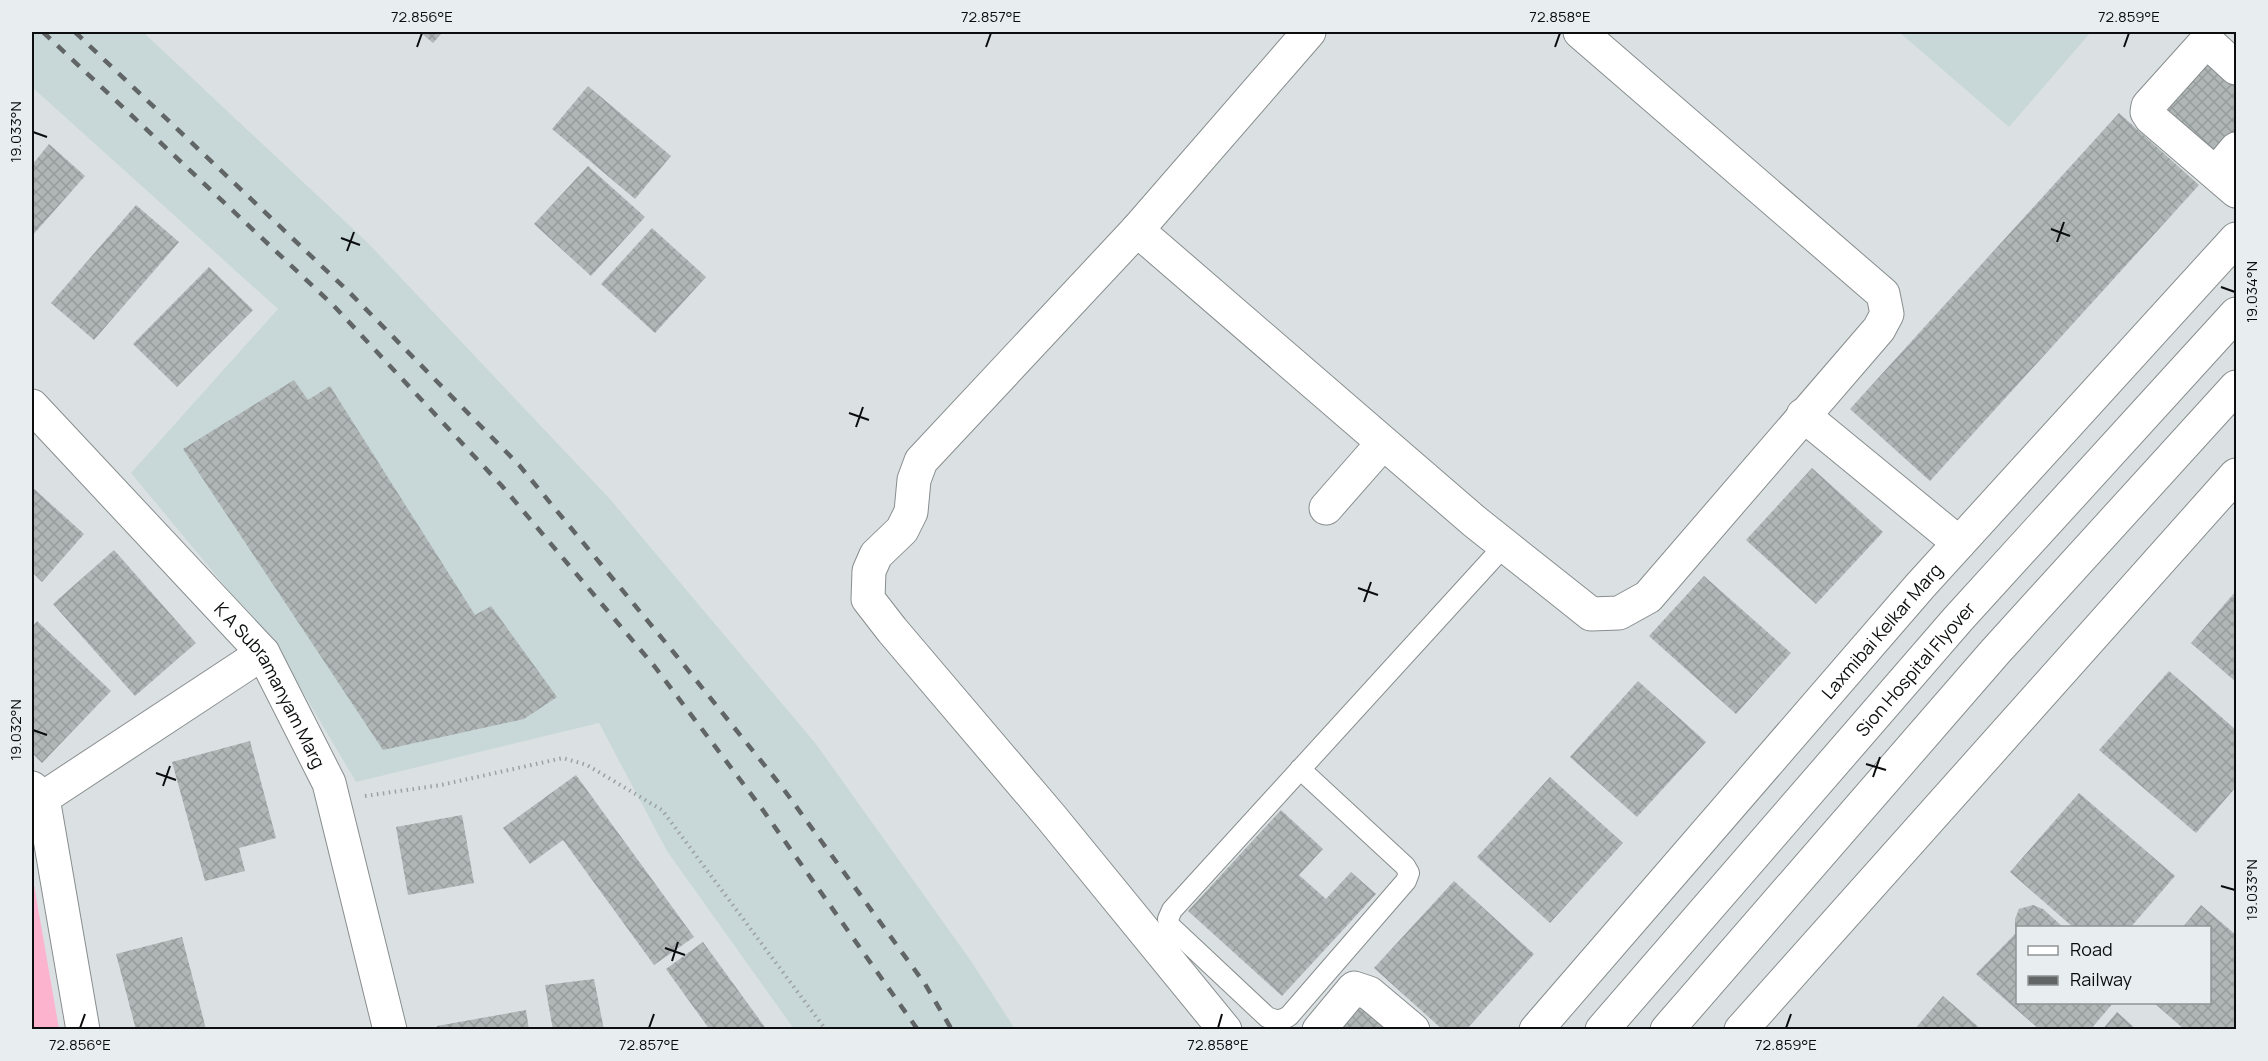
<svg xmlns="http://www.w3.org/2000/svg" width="2268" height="1061" font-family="Manrope,sans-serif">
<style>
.built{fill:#c8d7d8}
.garden{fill:#fbb3ce}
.building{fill:url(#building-cross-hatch)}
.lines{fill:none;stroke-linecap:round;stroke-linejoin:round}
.lane-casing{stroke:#888d8e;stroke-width:22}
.street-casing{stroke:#888d8e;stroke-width:35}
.highway-casing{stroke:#888d8e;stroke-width:35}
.path{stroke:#9ca1a2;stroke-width:4;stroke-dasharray:1.5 4.5;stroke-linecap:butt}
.lane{stroke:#fff;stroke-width:20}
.street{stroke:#fff;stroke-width:33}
.highway{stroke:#fff;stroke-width:33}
.rail{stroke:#616566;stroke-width:4.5;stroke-dasharray:10 10;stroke-linecap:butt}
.ticks{fill:none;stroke:#0b0d0e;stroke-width:2}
.labels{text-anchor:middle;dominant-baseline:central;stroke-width:4.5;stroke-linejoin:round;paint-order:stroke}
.street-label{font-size:18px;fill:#0b0d0e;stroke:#e8eeef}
.neatline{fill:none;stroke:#0b0d0e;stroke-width:2}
.ticks-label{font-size:15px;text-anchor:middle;fill:#0b0d0e}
</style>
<defs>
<pattern id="building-cross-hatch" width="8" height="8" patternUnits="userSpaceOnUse" patternTransform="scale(1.5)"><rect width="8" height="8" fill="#b0b6b6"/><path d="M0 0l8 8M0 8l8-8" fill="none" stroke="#969b9b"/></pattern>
</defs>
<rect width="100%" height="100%" fill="#dbe1e2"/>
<!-- built -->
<path class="built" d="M 32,32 L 143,32 L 367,242 L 609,498 L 816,744 L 971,961 L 1015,1029 L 794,1029 L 667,851 L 599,723 L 356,782 L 278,650 L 131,473 L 278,309 L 32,87 Z
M 1899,32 L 2091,32 L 2009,127 Z"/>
<!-- garden -->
<path class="garden" d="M 32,873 L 59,1029 L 32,1029 Z"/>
<!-- building -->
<path class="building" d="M 420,32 L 443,32 L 433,43 Z
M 2210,52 L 2236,76 L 2236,138 L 2214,164 L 2156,111 Z
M 588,86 L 671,156 L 635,199 L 552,129 Z
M 2119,113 L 2199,185 L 1930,481 L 1850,409 Z
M 49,144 L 85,176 L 32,236 L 32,165 Z
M 588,166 L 645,217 L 591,276 L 534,224 Z
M 136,205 L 179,242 L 94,340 L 51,303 Z
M 652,228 L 706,277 L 655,333 L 601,284 Z
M 209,267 L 253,310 L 177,387 L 133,344 Z
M 294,380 L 308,400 L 330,386 L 475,615 L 491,606 L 557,697 L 524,719 L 383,750 L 183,449 Z
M 1812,468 L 1883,532 L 1816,604 L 1746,540 Z
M 32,487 L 84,534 L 42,582 L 32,572 Z
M 114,550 L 196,643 L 135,696 L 53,604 Z
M 1704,576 L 1791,653 L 1736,714 L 1649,636 Z
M 2236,591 L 2236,682 L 2191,643 Z
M 37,621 L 111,691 L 42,763 L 32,753 L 32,627 Z
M 2169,671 L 2236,730 L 2236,787 L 2196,833 L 2099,750 Z
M 1638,681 L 1706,742 L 1637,817 L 1570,757 Z
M 250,741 L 276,838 L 239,848 L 245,871 L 205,881 L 172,762 Z
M 576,775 L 694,937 L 654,965 L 563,840 L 530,864 L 503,828 Z
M 1550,777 L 1623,843 L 1550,923 L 1477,857 Z
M 2079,793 L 2175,876 L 2130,928 L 2074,928 L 2010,872 Z
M 1281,810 L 1323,849 L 1299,875 L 1326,899 L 1351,872 L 1376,894 L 1282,996 L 1188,911 Z
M 462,815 L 474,883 L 408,895 L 396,827 Z
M 1454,881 L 1534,954 L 1466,1030 L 1443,1030 L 1374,968 Z
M 2033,905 L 2043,909 L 2064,928 L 2018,928 L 2018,1002 L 2114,1002 L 2090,1030 L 2040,1030 L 1976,974 L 2015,934 L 2015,919 L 2019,909 Z
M 2201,905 L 2236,935 L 2236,1030 L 2185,1030 L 2153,1002 L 2210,1002 L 2210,928 L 2182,928 Z
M 182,937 L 206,1029 L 136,1030 L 116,954 Z
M 703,942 L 767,1030 L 710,1030 L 666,969 Z
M 594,979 L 604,1030 L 553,1030 L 545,985 Z
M 1365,995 L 1403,1030 L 1334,1030 Z
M 1943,996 L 1982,1030 L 1914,1030 Z
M 526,1010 L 529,1030 L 437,1030 L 437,1026 Z
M 2117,1012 L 2137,1030 L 2102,1030 Z"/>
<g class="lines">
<!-- lane casing -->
<g class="lane-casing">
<path id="lane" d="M 1300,769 L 1405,866 L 1409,873 L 1406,881 L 1289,1016 C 1281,1021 1276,1021 1267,1017 L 1170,926 L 1168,919 L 1172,910 L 1504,546"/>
</g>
<!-- street casing -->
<g class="street-casing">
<g id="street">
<path d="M 2236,68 L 2211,45 L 2206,43 L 2201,47 L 2148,106 L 2147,112 L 2151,118 L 2236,191"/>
<path d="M 2216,173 L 2236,149"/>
<path d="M 1137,230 L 1474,521 L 1591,614 L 1619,613 L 1648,597 L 1879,329 L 1887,314 L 1883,294 L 1580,32"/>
<path id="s1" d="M 32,406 L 263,653 L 329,783 L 390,1030"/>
<path d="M 1803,415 L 1959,543"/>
<path d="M 1326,508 L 1383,443"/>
<path d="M 32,788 L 43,798 L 83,1030"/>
<path d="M 43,798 L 263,653"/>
<path d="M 1225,1030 L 1051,817 L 892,630 L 868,599 L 869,571 L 876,555 L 902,530 L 911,512 L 914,480 L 921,461 L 1137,230 L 1309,32"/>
<path d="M 1319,1030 L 1354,988 L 1369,993 L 1413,1030"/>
</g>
</g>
<!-- highway casing -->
<g class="highway-casing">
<g id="highway">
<path id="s2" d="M 1536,1030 L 1920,586 L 2236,239"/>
<path id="s3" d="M 1602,1030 L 1958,619 L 2236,314"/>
<path d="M 1667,1030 L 1995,652 L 2236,387"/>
<path d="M 1741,1030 L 2236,475"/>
</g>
</g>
<!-- path -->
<path class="path" d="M 365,796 L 441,785 L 563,758 L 587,765 L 662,810 L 826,1030"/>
<!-- lane -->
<use href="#lane" class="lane"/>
<!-- street -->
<use href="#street" class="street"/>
<!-- highway -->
<use href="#highway" class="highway"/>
<!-- rail -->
<path class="rail" d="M 43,32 L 334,306 L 502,486 L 655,667 L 760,806 L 918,1030
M 75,32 L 349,292 L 519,465 L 675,654 L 782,787 L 925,984 L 952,1030"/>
</g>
<!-- ticks -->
<path class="ticks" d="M 417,47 L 422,33M 986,47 L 991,33M 1555,47 L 1560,33M 2124,47 L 2129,33M 33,132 L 47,137M 2051,229 L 2070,236M 341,238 L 360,245M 2057,242 L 2064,222M 347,251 L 354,232M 2221,287 L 2235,292M 849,413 L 869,420M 856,427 L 863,407M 1358,588 L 1378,595M 1364,602 L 1371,582M 33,730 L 47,735M 1866,764 L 1886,770M 156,773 L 176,780M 1873,777 L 1880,757M 163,786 L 170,766M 2221,886 L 2235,890M 665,948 L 685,955M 672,961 L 678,942M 80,1028 L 85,1014M 649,1028 L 654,1014M 1218,1028 L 1222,1014M 1786,1028 L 1791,1014"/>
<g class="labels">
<!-- street labels -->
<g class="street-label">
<text stroke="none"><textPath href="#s2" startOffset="528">Laxmibai Kelkar Marg</textPath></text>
<text stroke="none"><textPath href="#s3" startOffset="478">Sion Hospital Flyover</textPath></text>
<text stroke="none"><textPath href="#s1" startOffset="369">K A Subramanyam Marg</textPath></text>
</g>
</g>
<!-- border -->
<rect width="2268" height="1061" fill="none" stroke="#e8eeef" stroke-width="66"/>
<!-- legend -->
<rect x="2016" y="926" width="195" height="78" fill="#e8eeef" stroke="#909495" stroke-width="1.5"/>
<rect x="2028" y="946" width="30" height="9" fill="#ffffff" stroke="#909495" stroke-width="1.5"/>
<text x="2070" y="956" font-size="18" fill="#0b0d0e">Road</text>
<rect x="2028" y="976" width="30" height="9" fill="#616566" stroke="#909495" stroke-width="1.5"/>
<text x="2070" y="986" font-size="18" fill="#0b0d0e">Railway</text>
<rect x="33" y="33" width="2202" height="995" class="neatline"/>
<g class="ticks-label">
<text x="422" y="22">72.856°E</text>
<text x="991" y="22">72.857°E</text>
<text x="1560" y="22">72.858°E</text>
<text x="2129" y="22">72.859°E</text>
<text transform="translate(16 132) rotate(-90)" y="5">19.033°N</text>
<text transform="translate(2252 292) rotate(-90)" y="5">19.034°N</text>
<text transform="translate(16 730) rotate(-90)" y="5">19.032°N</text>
<text transform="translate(2252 890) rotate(-90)" y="5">19.033°N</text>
<text x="80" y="1050">72.856°E</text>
<text x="649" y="1050">72.857°E</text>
<text x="1218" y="1050">72.858°E</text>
<text x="1786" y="1050">72.859°E</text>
</g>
</svg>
